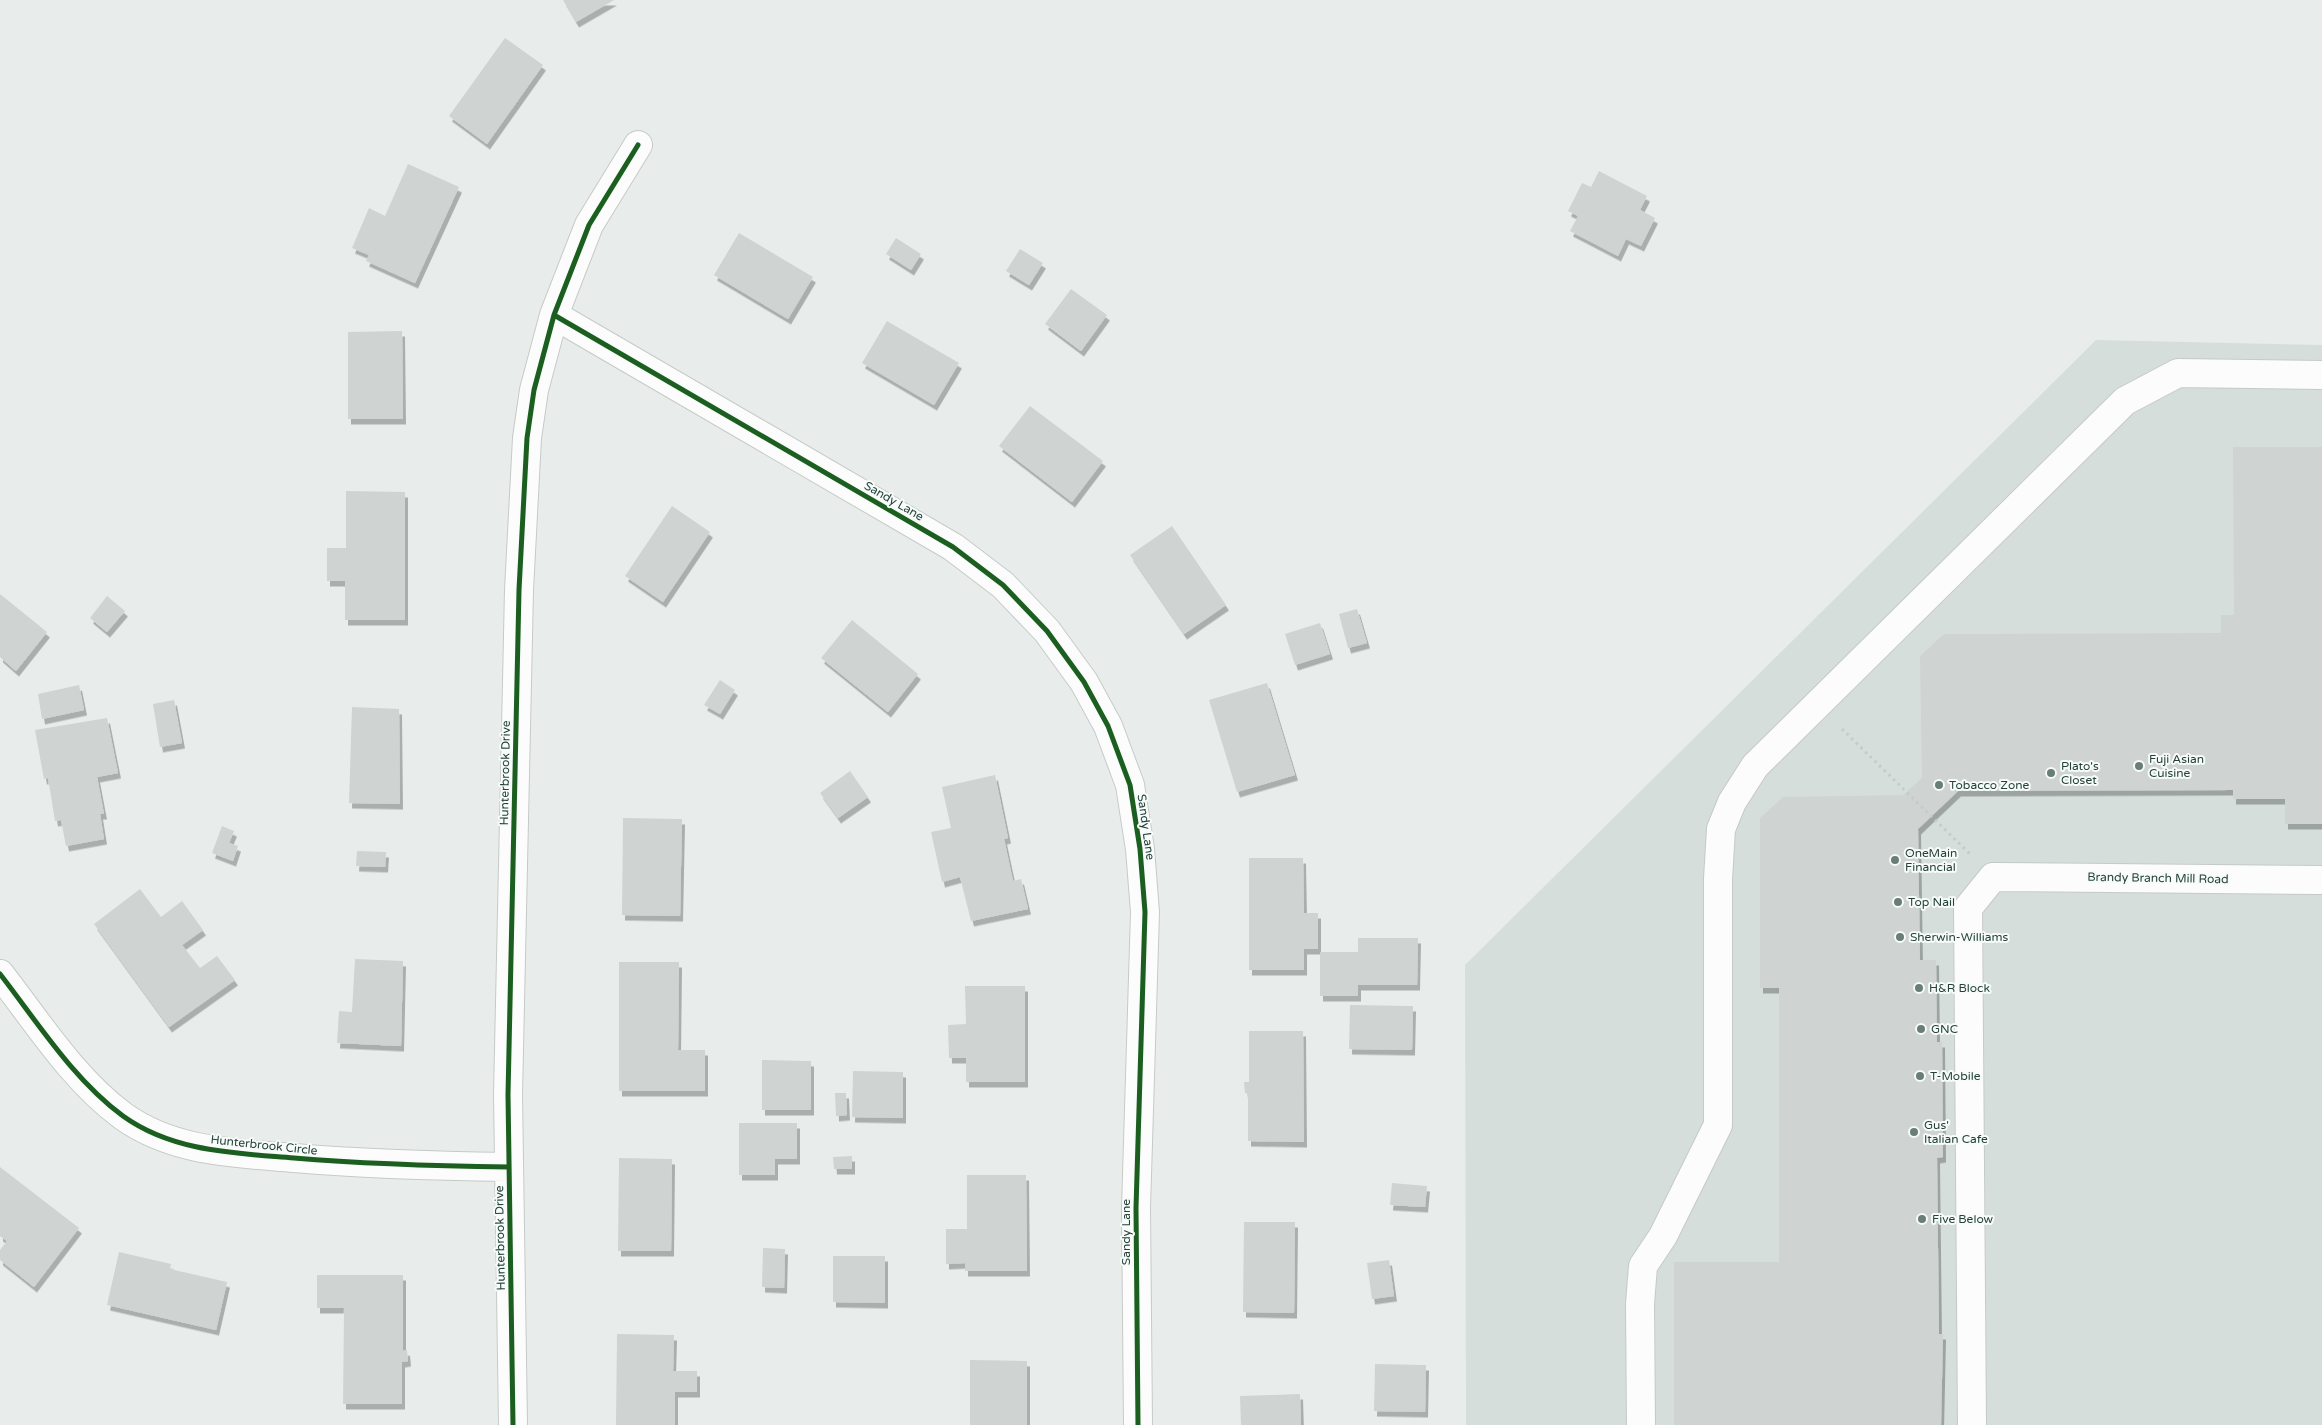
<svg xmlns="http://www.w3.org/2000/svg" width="2322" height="1425" font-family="'Varela Round',sans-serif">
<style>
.built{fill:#d6dedb}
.building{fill:#cfd4d2;filter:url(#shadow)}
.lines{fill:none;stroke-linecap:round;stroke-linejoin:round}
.minor-casing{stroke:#c5cac8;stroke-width:30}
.path{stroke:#c3ccca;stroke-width:3;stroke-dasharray:2.5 4;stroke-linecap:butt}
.minor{stroke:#fcfcfc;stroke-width:28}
.cycleway-casing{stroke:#f7fbf9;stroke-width:8}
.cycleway{stroke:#1b5e20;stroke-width:5}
.poi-dot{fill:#697e78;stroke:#f7fbf9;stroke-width:2}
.labels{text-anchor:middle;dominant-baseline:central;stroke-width:4;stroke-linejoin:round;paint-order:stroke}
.street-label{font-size:12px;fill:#24423a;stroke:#f7fbf9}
.poi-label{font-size:12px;fill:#24423a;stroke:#f7fbf9;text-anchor:start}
</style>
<defs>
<filter id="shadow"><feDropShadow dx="3" dy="5.5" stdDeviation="0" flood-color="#0004"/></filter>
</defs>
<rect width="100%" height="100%" fill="#e8edeb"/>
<!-- built -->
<path class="built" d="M 2096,340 L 2322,345 L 2322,1425 L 1466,1425 L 1465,965 Z"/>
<!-- building -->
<path class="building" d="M 563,0 L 614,0 L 576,22 Z
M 505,38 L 543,65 L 487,144 L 449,116 Z
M 408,164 L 459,187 L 415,283 L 366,261 L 369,255 L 352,248 L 369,208 L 385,216 Z
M 1599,171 L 1647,196 L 1640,210 L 1655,218 L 1641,246 L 1626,239 L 1618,256 L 1570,231 L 1578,216 L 1568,211 L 1582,183 L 1591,187 Z
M 739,233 L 813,277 L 788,319 L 714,275 Z
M 896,238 L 921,254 L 911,270 L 886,254 Z
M 1020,249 L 1043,263 L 1029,285 L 1006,271 Z
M 1071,289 L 1107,315 L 1081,351 L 1045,324 Z
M 887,321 L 959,363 L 934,405 L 862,363 Z
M 402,331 L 403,419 L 348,419 L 348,332 Z
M 1030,406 L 1103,461 L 1072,502 L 999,446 Z
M 2233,447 L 2322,447 L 2322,824 L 2285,824 L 2285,799 L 2233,799 L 2233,790 L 1958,791 L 1918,829 L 1920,960 L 1936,960 L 1937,1042 L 1942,1042 L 1943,1157 L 1937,1158 L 1939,1334 L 1943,1334 L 1941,1425 L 1674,1425 L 1674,1262 L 1779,1262 L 1779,988 L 1760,988 L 1760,818 L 1783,797 L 1903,795 L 1922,778 L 1920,656 L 1944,634 L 2221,633 L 2221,615 L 2234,615 Z
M 346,491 L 405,492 L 405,620 L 345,620 L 345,581 L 327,581 L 327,548 L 346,548 Z
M 672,506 L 710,532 L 663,602 L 625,576 Z
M 1172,526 L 1226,605 L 1184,634 L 1130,555 Z
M 0,594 L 47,632 L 16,671 L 0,657 Z
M 107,596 L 125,611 L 107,632 L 90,618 Z
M 1357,609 L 1367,643 L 1348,648 L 1339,614 Z
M 852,620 L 918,674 L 888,712 L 821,658 Z
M 1320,623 L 1330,654 L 1295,665 L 1285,634 Z
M 720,680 L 735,690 L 720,714 L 704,705 Z
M 1267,683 L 1295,775 L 1237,792 L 1209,700 Z
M 79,685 L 84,710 L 42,719 L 38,694 Z
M 174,700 L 182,743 L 160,747 L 153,704 Z
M 352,707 L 399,709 L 400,804 L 349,803 Z
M 107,718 L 118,773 L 97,777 L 104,814 L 100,814 L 104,839 L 66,846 L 61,820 L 55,821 L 48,778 L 44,779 L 35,730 Z
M 850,771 L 868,797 L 838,818 L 820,793 Z
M 995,775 L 1008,838 L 1004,839 L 1013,881 L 1021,879 L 1028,909 L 971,921 L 960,877 L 942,882 L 931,832 L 951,828 L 942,787 Z
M 623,818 L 682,819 L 680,916 L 622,915 Z
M 222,826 L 234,831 L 229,843 L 238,846 L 233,861 L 212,853 Z
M 357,851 L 386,852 L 385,867 L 356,866 Z
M 1249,858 L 1303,858 L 1304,913 L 1318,913 L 1318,949 L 1304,949 L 1304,970 L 1249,970 Z
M 140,889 L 161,917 L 182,901 L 203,930 L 182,945 L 200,968 L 217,956 L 235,980 L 169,1027 L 94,924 Z
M 1358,938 L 1418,938 L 1417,985 L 1358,985 L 1358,996 L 1320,996 L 1320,952 L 1358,952 Z
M 355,959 L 403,961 L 401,1046 L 337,1043 L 339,1011 L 352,1012 Z
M 619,962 L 679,962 L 678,1050 L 705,1050 L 705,1091 L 619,1091 Z
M 965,986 L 1025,986 L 1025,1082 L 966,1082 L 966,1058 L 949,1058 L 948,1025 L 966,1024 Z
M 1350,1005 L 1413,1006 L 1412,1050 L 1349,1049 Z
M 1249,1031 L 1303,1031 L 1304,1142 L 1248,1141 L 1248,1093 L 1245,1093 L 1244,1082 L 1249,1082 Z
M 762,1060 L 811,1061 L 811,1110 L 762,1110 Z
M 853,1071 L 903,1072 L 903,1118 L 852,1117 Z
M 835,1093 L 846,1093 L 847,1115 L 836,1116 Z
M 739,1123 L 797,1123 L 797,1159 L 775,1159 L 775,1175 L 739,1175 Z
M 852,1156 L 852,1169 L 834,1169 L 833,1157 Z
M 619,1158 L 672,1159 L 671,1251 L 618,1251 Z
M 0,1167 L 79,1228 L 34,1287 L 0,1260 L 0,1250 L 7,1241 L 0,1236 Z
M 967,1175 L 1026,1175 L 1027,1271 L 965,1271 L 965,1263 L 946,1264 L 946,1229 L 967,1229 Z
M 1392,1183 L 1427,1186 L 1425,1207 L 1390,1205 Z
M 1244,1222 L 1295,1222 L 1294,1313 L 1243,1312 Z
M 763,1248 L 785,1249 L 784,1288 L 762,1287 Z
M 119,1252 L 171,1264 L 170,1269 L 227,1282 L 216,1330 L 107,1305 Z
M 833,1256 L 885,1256 L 885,1303 L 833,1302 Z
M 1389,1260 L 1394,1296 L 1372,1299 L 1367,1263 Z
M 317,1275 L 403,1275 L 403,1351 L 407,1350 L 408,1361 L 402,1362 L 402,1404 L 343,1404 L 344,1308 L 317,1308 Z
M 617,1334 L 674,1335 L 673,1371 L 697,1371 L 697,1392 L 675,1392 L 675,1425 L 616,1425 Z
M 970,1360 L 1027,1361 L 1027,1425 L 970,1425 Z
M 1375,1364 L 1426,1365 L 1425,1412 L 1374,1411 Z
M 1300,1394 L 1301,1425 L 1241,1425 L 1240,1396 Z"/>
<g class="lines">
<!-- minor casing -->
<g class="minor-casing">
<path id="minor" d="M 554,315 L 953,547 L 1003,585 L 1047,631 L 1084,682 L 1108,726 L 1130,785 L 1140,849 L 1145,912 L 1136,1208 L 1138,1425
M 0,974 C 38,1023 73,1079 123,1116 C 173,1152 235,1153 294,1158 C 365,1164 437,1166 509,1167
M 513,1425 L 508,1095 L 519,590 L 527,438 L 534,390 L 554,315 L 589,225 L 638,145
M 1641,1425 L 1640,1304 L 1643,1266 L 1663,1236 L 1718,1125 L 1718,879 L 1721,829 L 1732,802 L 1755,766 L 2125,401 L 2178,373 L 2322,375
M 1972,1425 L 1968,908 L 1993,877 L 2322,880"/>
</g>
<!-- path -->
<path class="path" d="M 1842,729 L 1970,854"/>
<!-- minor -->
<use href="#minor" class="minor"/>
<!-- cycleway casing -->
<g class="cycleway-casing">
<path id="cycleway" d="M 554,315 L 953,547 L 1003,585 L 1047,631 L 1084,682 L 1108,726 L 1130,785 L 1140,849 L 1145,912 L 1136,1208 L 1138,1425
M 0,974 C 38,1023 73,1079 123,1116 C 173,1152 235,1153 294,1158 C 365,1164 437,1166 509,1167
M 513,1425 L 508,1095 L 519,590 L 527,438 L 534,390 L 554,315 L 589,225 L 638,145"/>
</g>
<!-- cycleway -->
<use href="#cycleway" class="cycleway"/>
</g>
<!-- markers -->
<g class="poi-dot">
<circle cx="2139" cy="766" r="5"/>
<circle cx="2051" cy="773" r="5"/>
<circle cx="1939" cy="785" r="5"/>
<circle cx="1895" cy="860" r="5"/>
<circle cx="1898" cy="902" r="5"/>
<circle cx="1900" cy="937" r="5"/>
<circle cx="1919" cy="988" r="5"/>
<circle cx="1921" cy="1029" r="5"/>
<circle cx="1920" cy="1076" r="5"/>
<circle cx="1914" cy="1132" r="5"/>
<circle cx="1922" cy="1219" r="5"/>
</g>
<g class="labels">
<!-- street labels -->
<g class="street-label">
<text transform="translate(894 501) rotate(30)">Sandy Lane</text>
<text transform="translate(505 773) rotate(-89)">Hunterbrook Drive</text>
<text transform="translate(1146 827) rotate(82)">Sandy Lane</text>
<text transform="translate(2158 878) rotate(1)">Brandy Branch Mill Road</text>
<text transform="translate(264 1145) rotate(6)">Hunterbrook Circle</text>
<text transform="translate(1126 1232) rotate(-90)">Sandy Lane</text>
<text transform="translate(500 1238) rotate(-91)">Hunterbrook Drive</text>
</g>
<!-- poi labels -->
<g class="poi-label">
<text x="2149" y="759">Fuji Asian<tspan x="2149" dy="14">Cuisine</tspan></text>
<text x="2061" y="766">Plato's<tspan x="2061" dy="14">Closet</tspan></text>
<text x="1949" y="785">Tobacco Zone</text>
<text x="1905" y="853">OneMain<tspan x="1905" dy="14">Financial</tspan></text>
<text x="1908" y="902">Top Nail</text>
<text x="1910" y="937">Sherwin-Williams</text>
<text x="1929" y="988">H&amp;R Block</text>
<text x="1931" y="1029">GNC</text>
<text x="1930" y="1076">T-Mobile</text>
<text x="1924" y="1125">Gus'<tspan x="1924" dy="14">Italian Cafe</tspan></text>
<text x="1932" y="1219">Five Below</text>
</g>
</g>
</svg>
